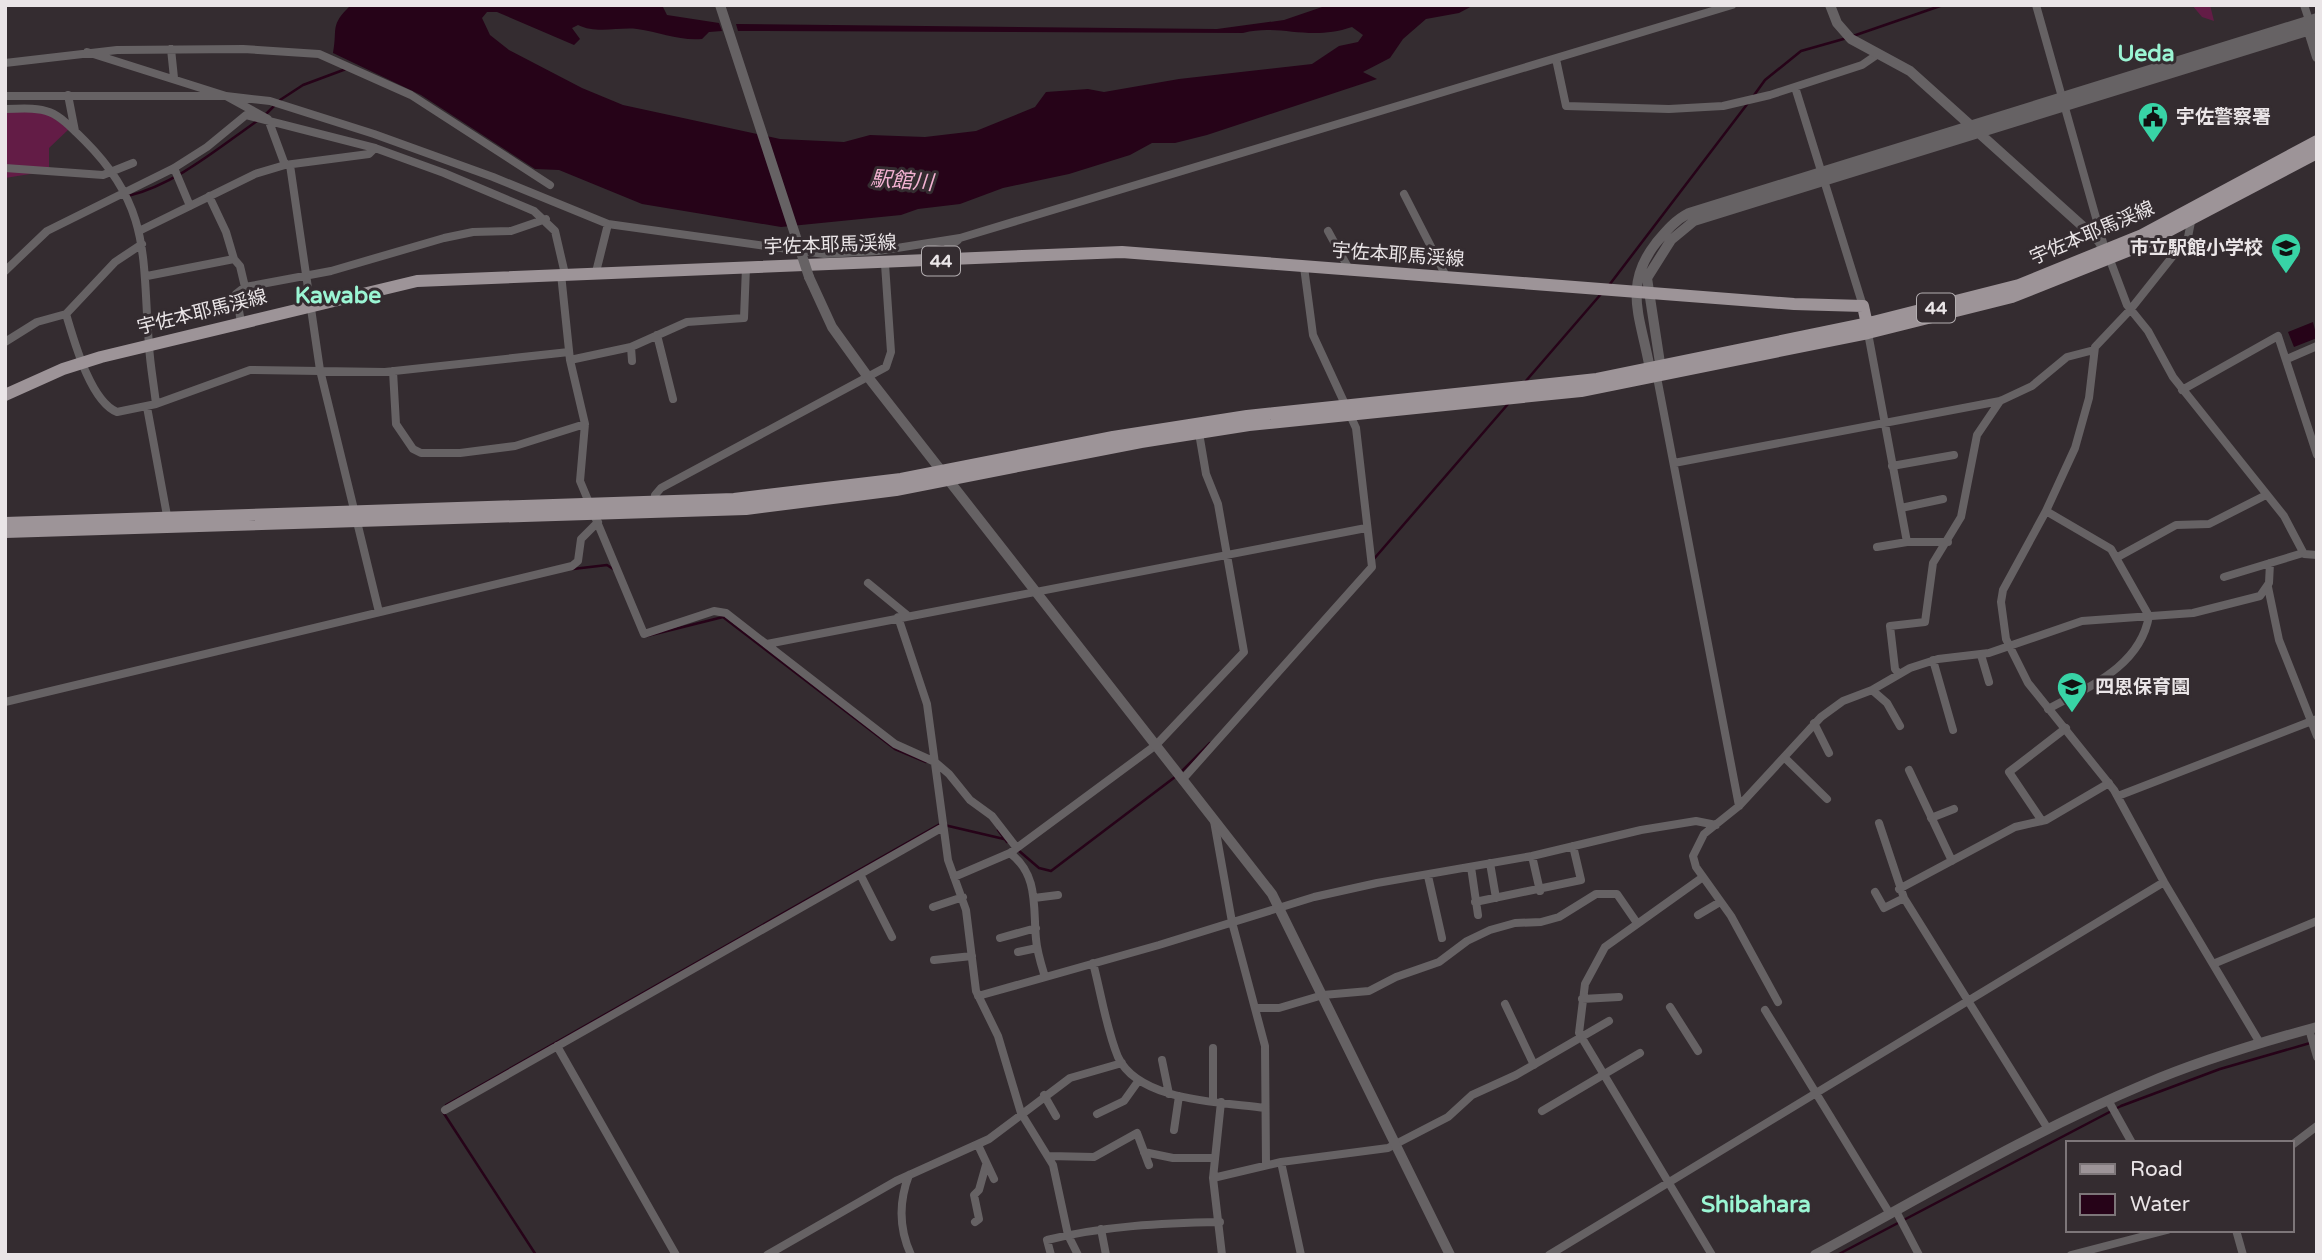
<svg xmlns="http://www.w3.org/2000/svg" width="2322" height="1260" font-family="'Varela Round','Noto Sans JP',sans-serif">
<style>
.green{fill:#631c46}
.water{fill:#260318}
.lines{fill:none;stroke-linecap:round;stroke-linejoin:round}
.stream{stroke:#260318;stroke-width:2.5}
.minor{stroke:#666264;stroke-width:8}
.tertiary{stroke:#666264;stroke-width:10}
.primary{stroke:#9d9498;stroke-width:12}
.tertiary-bridge{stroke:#666264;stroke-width:10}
.labels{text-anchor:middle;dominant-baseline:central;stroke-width:6;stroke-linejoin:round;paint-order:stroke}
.shield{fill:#342c30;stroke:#b3aeb0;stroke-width:2}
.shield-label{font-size:18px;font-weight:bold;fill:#eae5e7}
.poi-label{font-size:19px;font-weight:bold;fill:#eae5e7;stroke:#342c30;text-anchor:start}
.street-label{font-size:19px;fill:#eae5e7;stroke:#342c30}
.water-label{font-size:21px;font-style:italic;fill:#f3b2d2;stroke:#342c30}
.quarter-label{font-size:23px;font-weight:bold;fill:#9af5d3;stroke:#342c30}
</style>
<rect width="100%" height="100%" fill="#342c30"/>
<!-- green -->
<path class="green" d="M 2192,5 L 2210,5 L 2214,21 L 2202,17 Z
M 42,110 L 69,129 L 49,148 L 49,171 L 5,178 L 5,111 Z"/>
<!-- water -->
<path class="water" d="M 351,5 L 662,5 L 667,15 L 719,23 L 722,31 L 709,32 L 702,39 C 679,41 660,32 637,29 C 618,27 596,34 578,25 L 572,28 L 580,39 L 574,45 L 497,12 L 487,12 L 482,18 L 490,35 L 509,50 L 582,88 L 623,105 L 780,139 L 844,142 L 870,135 L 925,137 L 976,131 L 1035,107 L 1046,92 L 1088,89 L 1104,92 L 1179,79 L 1312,64 L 1339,46 L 1358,42 L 1363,35 L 1352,27 C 1308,42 1279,23 1243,33 L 738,31 L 736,24 L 1217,29 L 1284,20 L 1328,5 L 1474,5 L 1459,13 L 1426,19 L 1403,39 L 1390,58 L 1363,72 L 1377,79 L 1207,135 L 1175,143 L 1152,143 L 1130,155 L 1069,174 L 1003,188 L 960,204 L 918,209 L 901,215 L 781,227 L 642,204 L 559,170 L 535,169 L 421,95 L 333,53 C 338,28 329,26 351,5 Z
M 2313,322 L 2317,338 L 2294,347 L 2288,332 Z"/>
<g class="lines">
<!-- stream -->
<path class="stream" d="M 1853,36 L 1943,5
M 1752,98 L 1765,80 L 1801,51 L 1847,38
M 280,100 L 303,85 L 346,69
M 265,115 L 275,105
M 128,196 C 176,184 217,149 257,121
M 1610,284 L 1748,103
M 1525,382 L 1601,294
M 1373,560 L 1508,404
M 573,569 L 607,565 L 613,569
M 647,636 L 723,617 L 895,749 L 926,762
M 1180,773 L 1210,743
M 998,830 L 1007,842
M 1018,850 L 1039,868 L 1051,871 L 1175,777
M 446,1105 L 940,824 L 1004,839
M 443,1112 L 536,1255
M 1837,1255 L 2121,1106 L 2220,1069 L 2317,1041"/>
<!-- minor -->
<path class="minor" d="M 2036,5 L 2104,246
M 2304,5 L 2309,20
M 171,49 L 174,78
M 87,52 L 226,96 L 270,101 L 374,134 L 493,177 L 608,224 L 824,254 L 878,251 L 960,238 L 1732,5
M 1556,59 L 1566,106 L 1669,109 L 1723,106 L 1770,95 L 1862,65 L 1878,54
M 5,63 L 117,50 L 243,49 L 319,54 L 411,95 L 550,185
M 1795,87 L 1863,306
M 68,95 L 75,131
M 5,96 L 226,96 L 268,119 L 285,165 L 369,154 L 375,148
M 5,109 C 50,107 53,109 85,141 C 152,208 142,259 149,345 C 150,365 154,385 156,404
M 290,165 L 320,370 L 379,612
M 5,168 L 103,175 L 133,163
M 174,168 L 190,206
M 1404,194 L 1447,278
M 209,196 L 226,232 L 234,259
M 2191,222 L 2188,237 L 2130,310 L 2095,347 L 2089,398 L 2075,448 L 2046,511 L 2003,590 L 2001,602 L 2006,639 L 2028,683 L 2114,790 L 2164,882 L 2260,1043
M 139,231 L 255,174 L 285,165
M 1328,231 L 1350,271
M 142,244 L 115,262 L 66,314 C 74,340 90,401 117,412 L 156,404 L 250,370 L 385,372 L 569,352
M 932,260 L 958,240
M 2110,260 L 2127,305 L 2148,331 L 2173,377 L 2284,516 L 2304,554 L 2317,555
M 5,271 L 47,231 L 174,168 L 207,147 L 246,115 L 375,148 L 444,173 L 534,211 L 555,231 L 565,274
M 596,272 L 608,224
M 561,274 L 570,360 L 585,424 L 580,481 L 644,634 L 714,611 L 726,613 L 895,744 L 935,762 L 949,774 L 970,800 L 992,816 L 1016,847
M 147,276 L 234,259 L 240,266 L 245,287
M 241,322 L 236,294 L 245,287 L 331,271 L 444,238 L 473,232 L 511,231 L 546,219
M 1868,333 L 1907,542
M 657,335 L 673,399
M 5,342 L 37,322 L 66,314
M 631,347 L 632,361
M 2287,359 L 2317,346
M 570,360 L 631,347 L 687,322 L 744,318 L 746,267
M 393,371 L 396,424 L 413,449 L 421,453 L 460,453 L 515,446 L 585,424
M 1656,372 L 1739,806
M 2182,390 L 2278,336 L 2317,455
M 147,407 L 168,521
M 1674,463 L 2000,401 L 2032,386 L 2067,357 L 2094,350
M 1892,466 L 1954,455
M 654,504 L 655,495 L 661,488 L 886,367 L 891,352 L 885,264
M 1901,508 L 1943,499
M 2046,511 L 2111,549 L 2149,616 C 2140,667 2088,687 2048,709
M 1877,547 L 1907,542 L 1948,542
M 2116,558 L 2176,525 L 2209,524 L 2266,495
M 2224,577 L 2303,553
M 868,583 L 907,615
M 2268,587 L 2279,640 L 2317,736
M 898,617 L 927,704 L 948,860 L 966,910 L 976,991 L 998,1036 L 1021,1113 L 1053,1165 L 1068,1235 L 1078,1255
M 767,644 L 1366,528
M 1981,655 L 1989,682
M 1933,660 L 1953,730
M 1899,674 L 1895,669 L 1890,626 L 1925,622 L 1933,563 L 1961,517 L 1977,435 L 2000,401
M 1872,690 L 1887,703 L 1900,726
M 5,702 L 572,566 L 578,561 L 581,539 L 598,522
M 1814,723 L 1829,753
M 1784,757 L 1827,799
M 1909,770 L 1952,861
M 1182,780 L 1372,567 L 1356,428 L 1313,335 L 1304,267
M 2118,796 L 2317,719
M 1931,818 L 1954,809
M 1214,821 L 1232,922 L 1265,1046 L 1266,1165
M 2042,821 L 2009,772 L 2066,728
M 1879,823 L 1904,898 L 2048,1129
M 1010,853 C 1039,875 1033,908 1036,939 C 1037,952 1041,964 1045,977
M 1532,856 L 1540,891
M 1490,863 L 1496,898
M 1471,867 L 1478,915
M 860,874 L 892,937
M 1428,876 L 1442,938
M 954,877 L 1010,853 L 1156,745 L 1244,652 L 1218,504 L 1206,474 L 1199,433
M 1703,877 L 1605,947 L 1585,984 L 1579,1033 L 1712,1255
M 1899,889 L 2015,827 L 2046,820 L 2109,783
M 1875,892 L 1884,908 L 1904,898
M 1034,898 L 1058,895
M 1475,902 L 1581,880 L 1573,846
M 933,907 L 963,897
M 1698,915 L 1720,902
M 1000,938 L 1036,928
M 1018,952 L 1037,948
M 934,960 L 972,956
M 1093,963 C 1101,993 1106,1028 1118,1057 C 1139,1102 1223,1102 1265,1108
M 2213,964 L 2317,921
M 978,996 L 1159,945 L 1314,897 L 1377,883 L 1532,856 L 1641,830 L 1696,821 L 1716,825
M 1582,999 L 1619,997
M 1778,1002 L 1731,916 L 1696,867 L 1693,856 L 1704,834 L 1739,806 L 1821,717 L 1843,701 L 1872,690 L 1910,668 L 1938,659 L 1989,653 L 2082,621 L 2193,613 L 2260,596 L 2269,583 L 2270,563
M 1505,1004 L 1534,1065
M 1670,1007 L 1698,1051
M 1255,1008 L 1279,1008 L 1323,995 L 1369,991 L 1396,977 L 1439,962 L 1467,941 L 1490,930 L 1515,923 L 1541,922 L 1559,917 L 1596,894 L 1617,894 L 1637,923
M 1765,1010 L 1890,1214
M 2309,1029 L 2317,1057
M 557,1046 L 676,1255
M 1162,1060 L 1169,1094
M 1044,1095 L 1056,1116
M 2108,1100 L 2132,1143
M 1213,1101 L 1213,1048
M 1221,1102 L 1213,1178 L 1222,1255
M 445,1110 L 943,827
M 1542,1111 L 1640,1053
M 1097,1114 L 1124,1101 L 1139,1080
M 1174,1130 L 1179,1096
M 978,1145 L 994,1179
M 2292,1145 L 2317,1126
M 1144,1152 L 1173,1158 L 1214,1158
M 1049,1156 L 1094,1157 L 1137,1133 L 1149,1165
M 1281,1162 L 1301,1255
M 909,1175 C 899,1201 899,1229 911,1255
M 1213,1178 L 1281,1162 L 1388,1148 L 1448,1117 L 1472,1095 L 1516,1075 L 1609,1021
M 1896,1211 L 1919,1255
M 975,1222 L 979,1219 L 974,1195 L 979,1190 L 986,1165
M 1101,1229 L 1106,1255
M 2236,1230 L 2243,1255
M 767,1255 L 896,1181 L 989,1139 L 1070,1078 L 1122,1063
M 1051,1255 L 1047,1240 C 1103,1226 1162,1223 1220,1222
M 1549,1255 L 2164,882
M 2071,1255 L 2167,1230"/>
<!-- tertiary -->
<path class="tertiary" d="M 1830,5 L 1837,23 L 1851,39 L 1910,71 L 2099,241 L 2108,256
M 2317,18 L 1689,213 C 1675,220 1666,231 1656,243 C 1623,285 1640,316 1649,364 L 1655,369 L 1660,363 L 1647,278 L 1671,240 L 1694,221 L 2317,28
M 2307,25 L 2317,57
M 809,277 L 832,327 L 868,377 L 1272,894 L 1450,1255
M 1815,1255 C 1924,1196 2031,1132 2145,1084 C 2201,1060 2258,1043 2317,1027"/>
<!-- primary -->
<path class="primary" d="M 5,395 L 63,369 L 101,357 L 417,281 L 1122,252 L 1794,304 L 1863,306 L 1868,329
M 5,523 L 734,499 L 901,479 L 1113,437 L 1247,416 L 1597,379 L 1869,323 L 2019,285 L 2142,235 L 2317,141
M 5,532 L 746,509 L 896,490 L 1141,442 L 1249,425 L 1581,391 L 1868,333 L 2012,297 L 2140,246 L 2317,153"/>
<!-- tertiary-bridge -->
<path class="tertiary-bridge" d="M 720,5 L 809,277"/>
</g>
<!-- icons -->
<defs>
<g id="civic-pin" transform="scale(1.575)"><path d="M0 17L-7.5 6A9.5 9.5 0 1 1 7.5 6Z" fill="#38d4a6" stroke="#342c30"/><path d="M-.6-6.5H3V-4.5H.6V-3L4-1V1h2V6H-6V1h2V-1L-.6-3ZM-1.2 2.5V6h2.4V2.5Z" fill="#111"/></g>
<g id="school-pin" transform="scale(1.575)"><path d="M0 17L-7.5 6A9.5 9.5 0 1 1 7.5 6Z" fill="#38d4a6" stroke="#342c30"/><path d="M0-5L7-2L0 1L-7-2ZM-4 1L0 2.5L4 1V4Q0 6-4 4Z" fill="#111"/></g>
</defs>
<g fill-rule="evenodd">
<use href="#civic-pin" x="2153" y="117"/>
<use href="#school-pin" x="2286" y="248"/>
<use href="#school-pin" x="2072" y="687"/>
</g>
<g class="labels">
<!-- shield labels -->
<g class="shield">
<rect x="922" y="246.5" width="38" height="29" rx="5"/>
<rect x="1917" y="293.5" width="38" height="29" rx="5"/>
</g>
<g class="shield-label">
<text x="941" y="261">44</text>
<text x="1936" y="308">44</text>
</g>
<!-- poi labels -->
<g class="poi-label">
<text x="2176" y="117">宇佐警察署</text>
<text x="2263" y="248" text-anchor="end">市立駅館小学校</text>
<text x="2095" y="687">四恩保育園</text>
</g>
<!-- street labels -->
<g class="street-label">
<text transform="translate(2092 233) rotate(-23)">宇佐本耶馬渓線</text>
<text transform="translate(830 245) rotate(-2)">宇佐本耶馬渓線</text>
<text transform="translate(1398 255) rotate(4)">宇佐本耶馬渓線</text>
<text transform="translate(202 312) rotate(-14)">宇佐本耶馬渓線</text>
</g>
<!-- water labels -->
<g class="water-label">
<text transform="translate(902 181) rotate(4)">駅館川</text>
</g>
<!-- quarter labels -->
<g class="quarter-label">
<text x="2146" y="54">Ueda</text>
<text x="338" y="296">Kawabe</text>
<text x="1756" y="1205">Shibahara</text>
</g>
</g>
<!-- border -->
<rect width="2322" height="1260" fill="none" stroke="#eae5e7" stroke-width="14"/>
<!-- legend -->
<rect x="2066" y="1141" width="228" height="91" fill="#342c30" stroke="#7d7679" stroke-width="2"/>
<rect x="2080" y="1164" width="35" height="10" fill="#9d9498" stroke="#7d7679" stroke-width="2"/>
<text x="2130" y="1176" font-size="21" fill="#eae5e7">Road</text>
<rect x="2080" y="1194" width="35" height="21" fill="#260318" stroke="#7d7679" stroke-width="2"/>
<text x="2130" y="1211" font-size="21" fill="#eae5e7">Water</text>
</svg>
